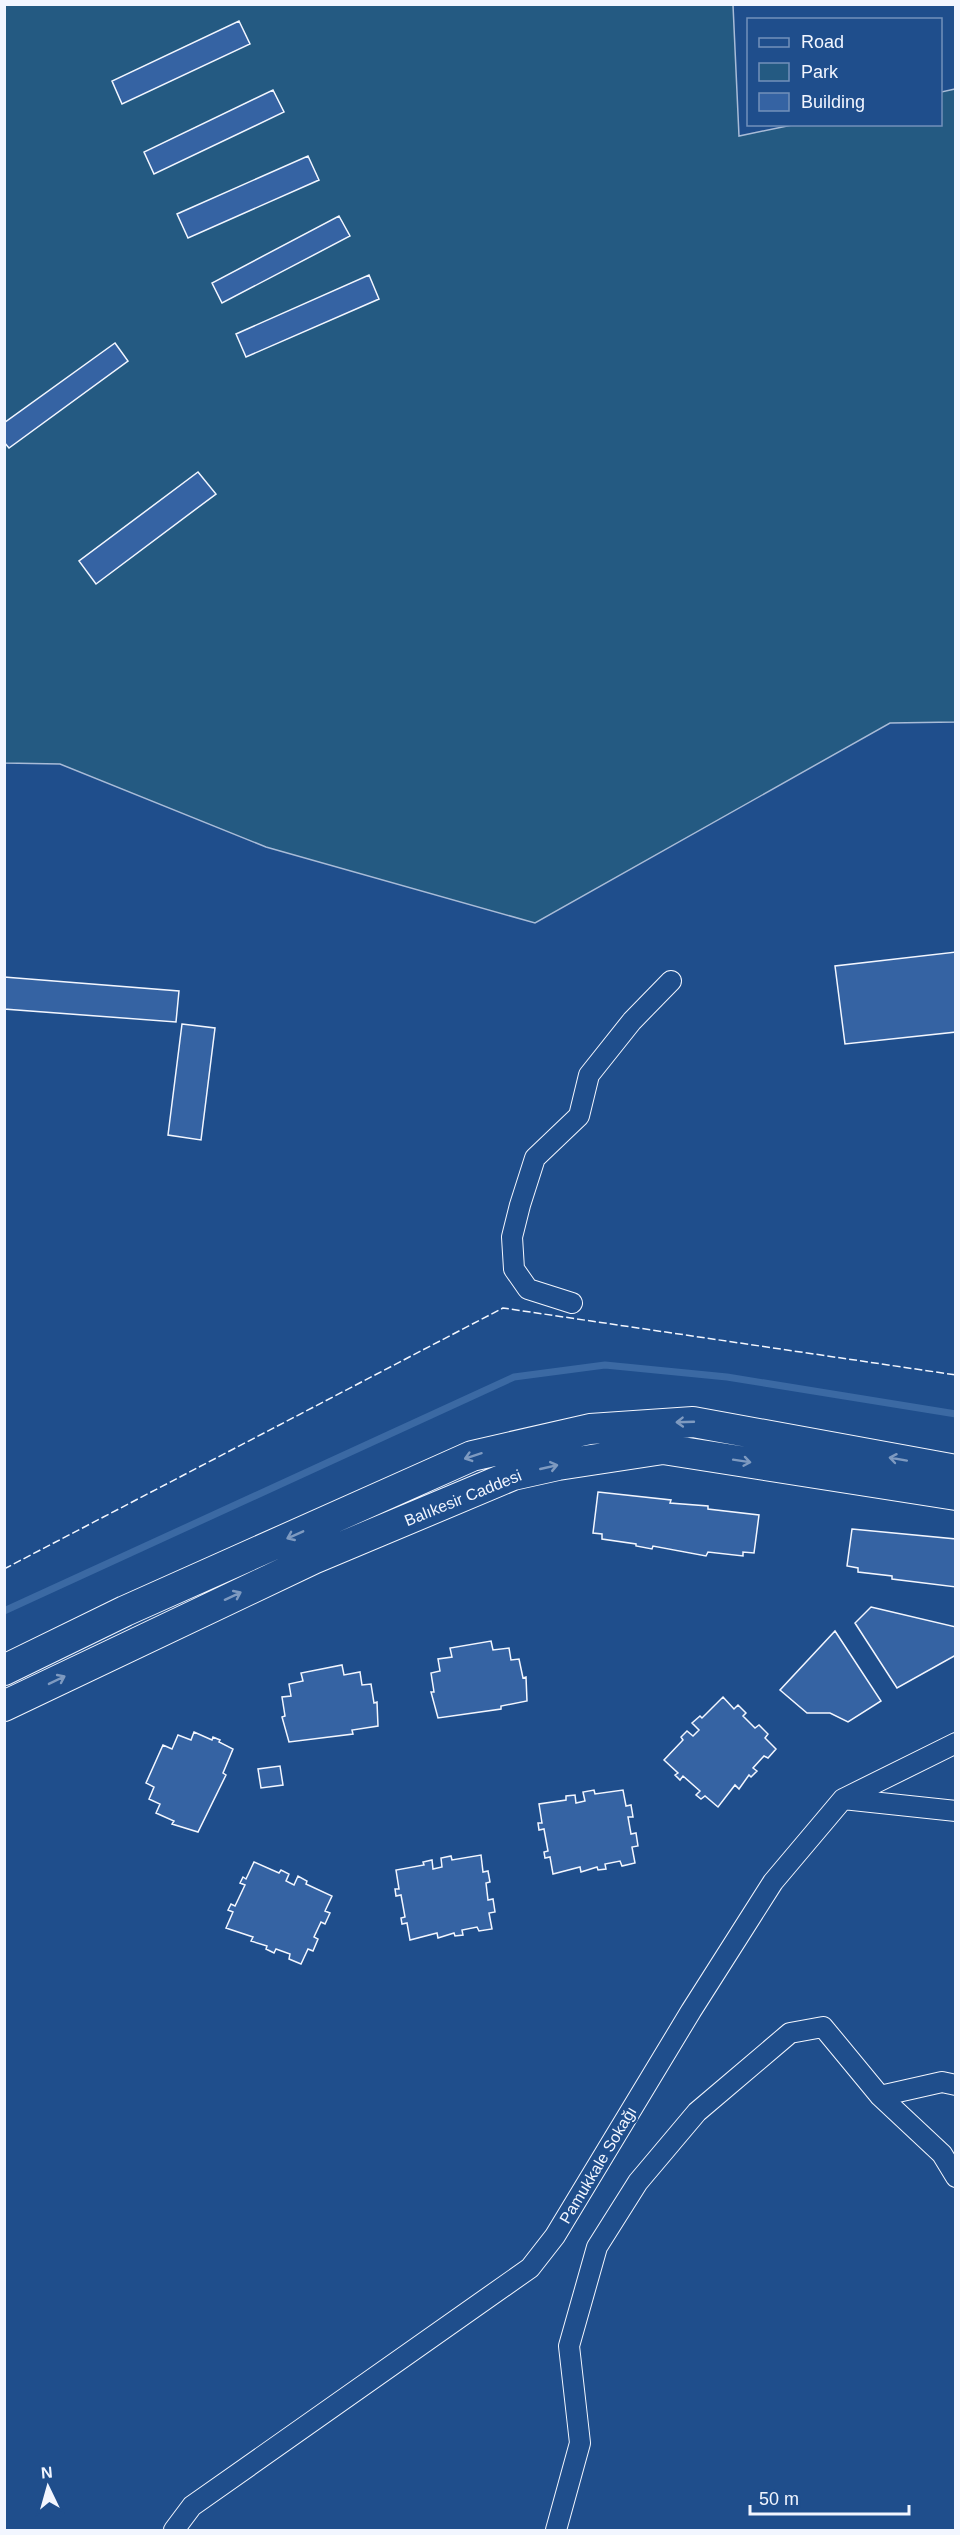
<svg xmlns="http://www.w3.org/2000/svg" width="960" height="2535" font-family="Helvetica,sans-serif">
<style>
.green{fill:#245a82;stroke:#a8bbd7;stroke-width:1.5}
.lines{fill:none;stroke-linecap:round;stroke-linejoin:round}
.stream{stroke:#3b69a3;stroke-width:7}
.building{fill:#3563a3;stroke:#f2f6ff;stroke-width:1.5}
.street-casing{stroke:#f2f6ff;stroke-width:22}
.primary-casing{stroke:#f2f6ff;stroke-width:32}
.street{stroke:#1f4e8c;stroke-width:20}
.primary{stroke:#1f4e8c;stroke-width:30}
.fence{stroke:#f2f6ff;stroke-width:1.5;stroke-dasharray:8 3;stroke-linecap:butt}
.oneway{stroke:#7e9ac0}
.labels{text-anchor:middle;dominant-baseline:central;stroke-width:4.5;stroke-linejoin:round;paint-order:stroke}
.street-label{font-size:16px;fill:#f2f6ff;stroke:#1f4e8c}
</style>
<rect width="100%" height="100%" fill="#1f4e8c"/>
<!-- green -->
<path class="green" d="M 5,5 L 733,5 L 739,136 L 792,125 L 940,124 L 941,92 L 955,89 L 955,722 L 890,723 L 535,923 L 266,847 L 60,764 L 5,763 Z"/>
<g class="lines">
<!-- stream -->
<path class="stream" d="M 4,1611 L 514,1377 L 605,1365 L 727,1377 L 956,1414"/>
</g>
<!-- building -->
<path class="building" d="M 239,21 L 250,44 L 122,104 L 112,81 Z
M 273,90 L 284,112 L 154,174 L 144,152 Z
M 308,156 L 319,180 L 188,238 L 177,214 Z
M 339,216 L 350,236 L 222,303 L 212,283 Z
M 369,275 L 379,299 L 246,357 L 236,334 Z
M 115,343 L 128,361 L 9,448 L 4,442 L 4,423 Z
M 198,472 L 216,494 L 96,584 L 79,561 Z
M 956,952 L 956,1032 L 845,1044 L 835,966 Z
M 4,977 L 179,991 L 176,1022 L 4,1009 Z
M 182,1024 L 215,1028 L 201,1140 L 168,1135 Z
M 598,1492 L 671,1500 L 670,1503 L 708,1506 L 708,1509 L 759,1515 L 754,1553 L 743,1552 L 743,1556 L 708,1552 L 706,1556 L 653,1546 L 652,1549 L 636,1546 L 636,1544 L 602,1539 L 602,1534 L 593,1533 Z
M 852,1529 L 956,1539 L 956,1587 L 892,1579 L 892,1576 L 858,1572 L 858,1568 L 847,1566 Z
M 871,1607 L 956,1627 L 956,1655 L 897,1688 L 855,1623 Z
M 835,1631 L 881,1701 L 848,1722 L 830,1713 L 807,1713 L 780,1690 Z
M 491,1641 L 493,1650 L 509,1648 L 511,1660 L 519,1659 L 523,1678 L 526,1677 L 527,1701 L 501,1706 L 501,1709 L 438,1718 L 431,1692 L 434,1692 L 431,1673 L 440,1671 L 438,1659 L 452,1657 L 450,1648 Z
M 342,1665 L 344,1675 L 360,1672 L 362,1685 L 371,1684 L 374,1703 L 377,1702 L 378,1726 L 352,1730 L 353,1734 L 289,1742 L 282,1717 L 285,1716 L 282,1697 L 291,1696 L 289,1684 L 303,1681 L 301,1673 Z
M 723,1697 L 734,1709 L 738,1705 L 746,1713 L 743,1716 L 755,1728 L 759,1725 L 768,1734 L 765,1738 L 776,1749 L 768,1758 L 764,1756 L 753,1768 L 757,1771 L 751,1777 L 749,1775 L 739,1789 L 735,1785 L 718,1807 L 705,1796 L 701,1799 L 696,1795 L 700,1791 L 683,1776 L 680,1780 L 675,1775 L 678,1773 L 664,1760 L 683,1740 L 681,1737 L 687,1731 L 693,1736 L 699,1730 L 692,1723 L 700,1716 L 702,1718 Z
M 194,1732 L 212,1740 L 213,1737 L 220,1740 L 219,1742 L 233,1749 L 223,1773 L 226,1775 L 198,1832 L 172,1824 L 174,1821 L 156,1813 L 160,1804 L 149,1799 L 154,1787 L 146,1783 L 163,1745 L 172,1749 L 178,1735 L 191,1740 Z
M 280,1766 L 283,1785 L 261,1788 L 258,1769 Z
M 594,1790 L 595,1794 L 623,1790 L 626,1806 L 631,1805 L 633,1817 L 628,1817 L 631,1834 L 636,1833 L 638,1846 L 632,1847 L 635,1863 L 622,1866 L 620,1861 L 605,1864 L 606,1869 L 598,1870 L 597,1867 L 581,1872 L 580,1867 L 553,1874 L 550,1857 L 545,1858 L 544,1852 L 548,1851 L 544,1829 L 539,1830 L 538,1823 L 542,1823 L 539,1804 L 566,1800 L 566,1796 L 575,1795 L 576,1803 L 585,1801 L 583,1792 Z
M 481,1855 L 483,1872 L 488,1871 L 490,1882 L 486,1883 L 488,1900 L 493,1899 L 495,1912 L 489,1913 L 492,1929 L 479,1931 L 477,1927 L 462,1930 L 463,1935 L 455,1936 L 454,1933 L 438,1938 L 437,1933 L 410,1940 L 407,1923 L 402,1924 L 401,1918 L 405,1917 L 401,1895 L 396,1896 L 395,1889 L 399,1889 L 396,1870 L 424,1865 L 423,1862 L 432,1860 L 433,1869 L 442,1867 L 441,1858 L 451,1856 L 452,1860 Z
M 254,1862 L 279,1873 L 281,1870 L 289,1874 L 286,1881 L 294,1885 L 298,1876 L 307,1881 L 306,1884 L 332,1896 L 325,1911 L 330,1913 L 325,1924 L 321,1922 L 314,1937 L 318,1939 L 313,1951 L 308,1949 L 301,1964 L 289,1959 L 290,1954 L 276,1949 L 274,1953 L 266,1949 L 267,1946 L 251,1941 L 253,1937 L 226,1928 L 233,1912 L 228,1910 L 231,1904 L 235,1906 L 245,1885 L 240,1883 L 243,1877 L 246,1879 Z"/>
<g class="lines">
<!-- street casing -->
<g class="street-casing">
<path id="street" d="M 572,1303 L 528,1289 L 514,1269 L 512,1237 L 520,1205 L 535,1158 L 579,1116 L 589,1075 L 632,1021 L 671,981
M 843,1799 L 956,1811
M 880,2096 L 942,2082 L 956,2085
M 174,2530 L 192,2506 L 530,2268 L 555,2236 L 691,2011 L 773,1882 L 843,1799 L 956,1743
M 556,2530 L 580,2443 L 569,2346 L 597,2247 L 638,2182 L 697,2112 L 790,2033 L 823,2027 L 880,2096 L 942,2154 L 956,2177"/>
</g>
<!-- primary casing -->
<g class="primary-casing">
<path id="primary" d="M 4,1670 L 125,1611 L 472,1456 L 590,1429 L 693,1422 L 956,1470
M 4,1706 L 313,1559 L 513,1475 L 558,1465 L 663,1449 L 956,1495"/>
</g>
<!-- street -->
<use href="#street" class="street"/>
<!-- primary -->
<use href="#primary" class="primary"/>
<!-- fence -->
<path class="fence" d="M 4,1569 L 503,1308 L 956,1375"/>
</g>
<!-- one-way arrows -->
<defs><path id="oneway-shaft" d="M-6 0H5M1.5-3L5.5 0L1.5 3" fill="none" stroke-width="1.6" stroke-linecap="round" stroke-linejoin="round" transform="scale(1.5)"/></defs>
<g class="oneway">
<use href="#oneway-shaft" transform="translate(685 1422) rotate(178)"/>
<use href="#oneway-shaft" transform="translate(473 1456) rotate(162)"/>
<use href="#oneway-shaft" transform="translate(898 1459) rotate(-170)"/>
<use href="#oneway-shaft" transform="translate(742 1461) rotate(9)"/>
<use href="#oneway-shaft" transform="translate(549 1467) rotate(-13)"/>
<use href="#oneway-shaft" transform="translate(295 1535) rotate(156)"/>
<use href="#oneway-shaft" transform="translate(233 1596) rotate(-25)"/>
<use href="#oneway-shaft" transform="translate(57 1680) rotate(-26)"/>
</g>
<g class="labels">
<!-- street labels -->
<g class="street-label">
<text transform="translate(463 1498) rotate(-22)">Balıkesir Caddesi</text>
<text transform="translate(598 2165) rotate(-59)">Pamukkale Sokağı</text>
</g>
</g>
<!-- border -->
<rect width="960" height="2535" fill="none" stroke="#f2f6ff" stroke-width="12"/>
<!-- legend -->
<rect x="747" y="18" width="195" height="108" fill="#1f4e8c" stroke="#7391ba" stroke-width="1.5"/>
<rect x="759" y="38" width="30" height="9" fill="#1f4e8c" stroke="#7391ba" stroke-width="1.5"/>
<text x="801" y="48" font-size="18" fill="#f2f6ff">Road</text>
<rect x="759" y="63" width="30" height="18" fill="#245a82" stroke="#7391ba" stroke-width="1.5"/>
<text x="801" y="78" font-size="18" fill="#f2f6ff">Park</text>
<rect x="759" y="93" width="30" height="18" fill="#3563a3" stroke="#7391ba" stroke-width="1.5"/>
<text x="801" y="108" font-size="18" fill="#f2f6ff">Building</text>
<!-- north arrow -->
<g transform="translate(48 2487) rotate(355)" stroke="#1f4e8c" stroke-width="4.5" paint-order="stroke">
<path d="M0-4.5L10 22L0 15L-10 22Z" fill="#f2f6ff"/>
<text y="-9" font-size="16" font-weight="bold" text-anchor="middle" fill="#f2f6ff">N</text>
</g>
<!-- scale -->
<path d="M750 2505v9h159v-9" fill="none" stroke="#f2f6ff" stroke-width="3"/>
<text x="759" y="2505" font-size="18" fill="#f2f6ff" stroke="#1f4e8c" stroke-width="4.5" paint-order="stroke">50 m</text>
</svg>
